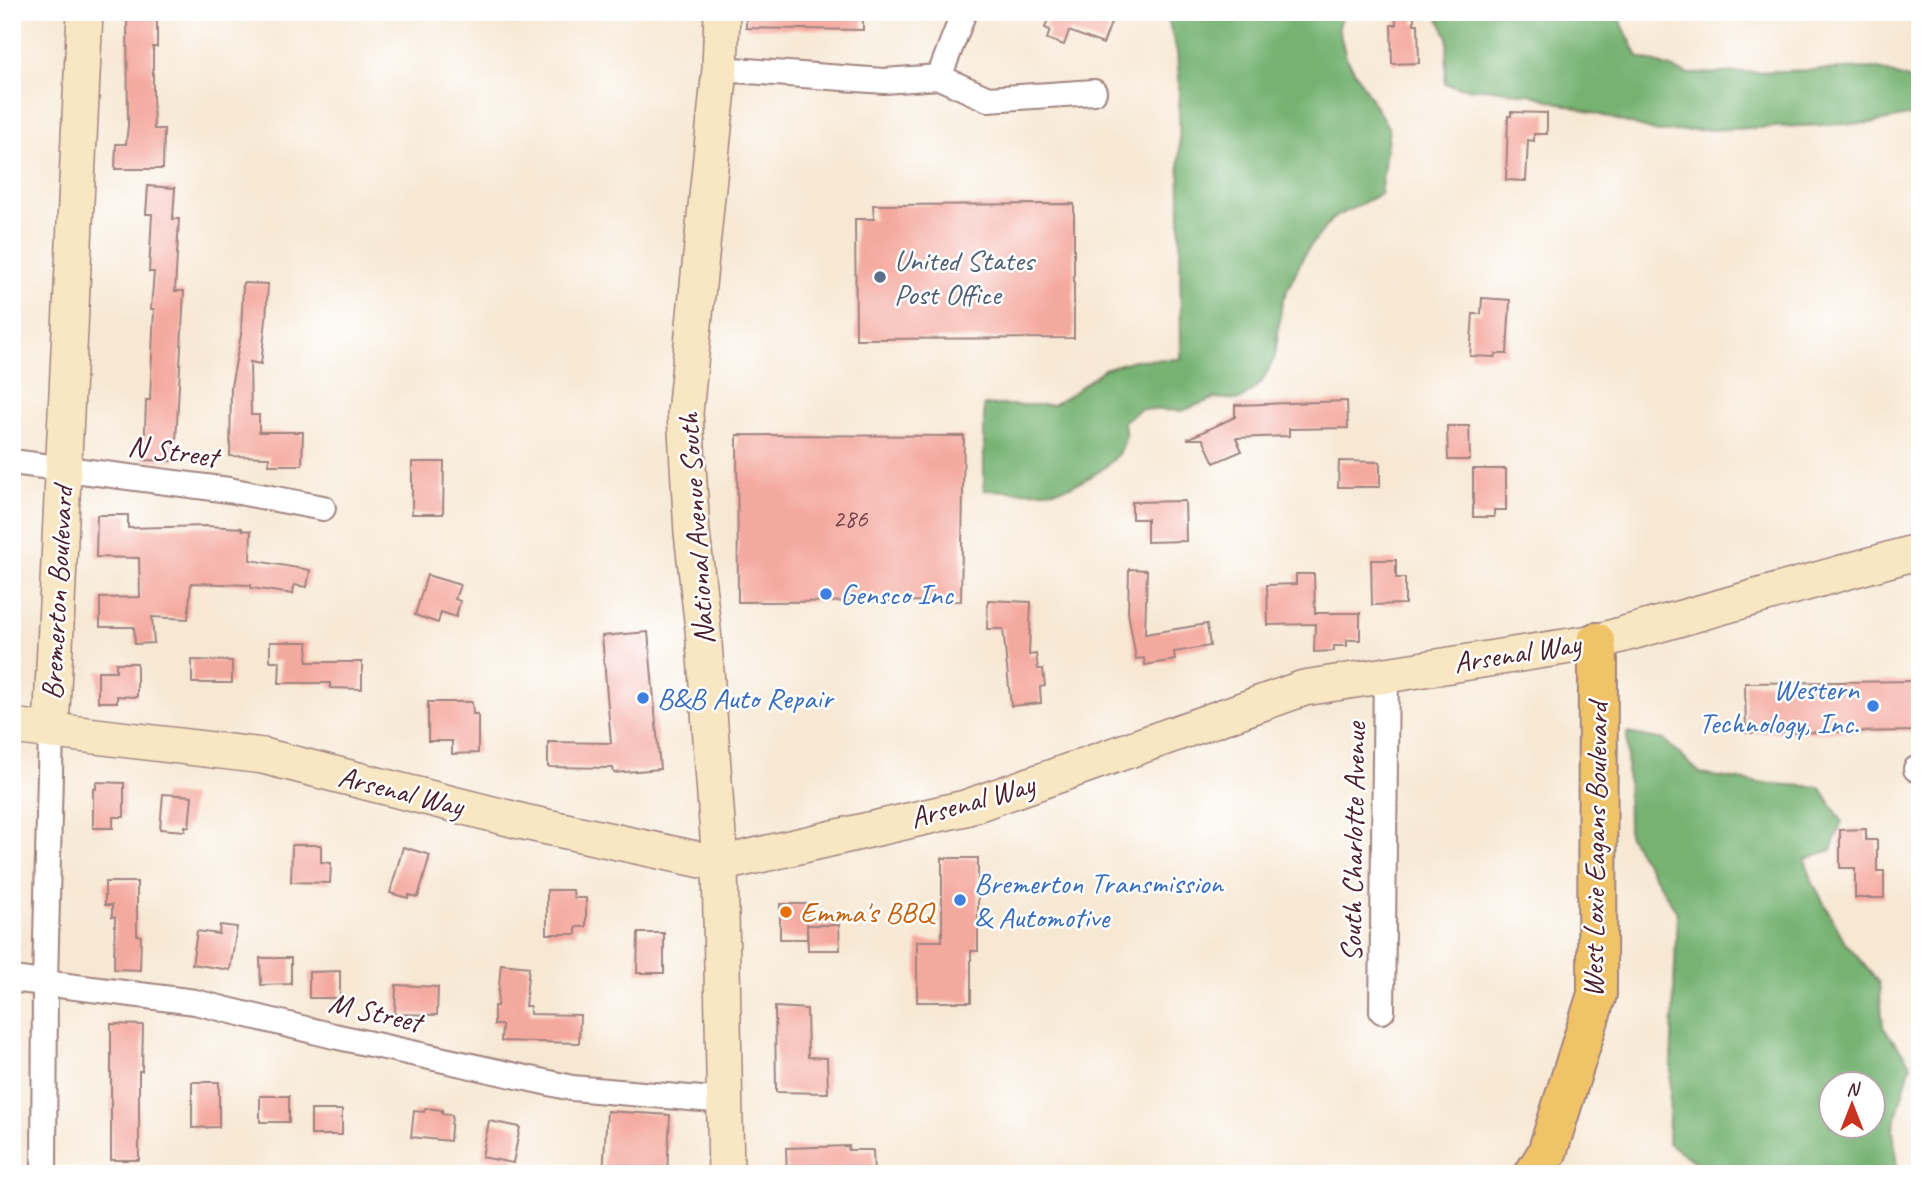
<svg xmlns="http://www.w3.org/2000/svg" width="1932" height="1186" font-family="Caveat,sans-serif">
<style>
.forest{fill:#76b272;stroke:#60684e;stroke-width:2;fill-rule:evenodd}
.building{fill:#f4a99f}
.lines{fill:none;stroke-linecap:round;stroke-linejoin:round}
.street-casing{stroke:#a08480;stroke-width:28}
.secondary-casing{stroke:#a08480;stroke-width:38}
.primary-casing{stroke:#a08480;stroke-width:42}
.street{stroke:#fff;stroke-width:24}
.secondary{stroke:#f9e7c3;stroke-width:35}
.primary{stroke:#f1c369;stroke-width:38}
.service-dot{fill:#5c6f8a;stroke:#fff;stroke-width:2.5}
.shop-dot{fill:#3f7fe0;stroke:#fff;stroke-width:2.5}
.food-dot{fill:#e8710a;stroke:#fff;stroke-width:2.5}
.labels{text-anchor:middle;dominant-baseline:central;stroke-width:5;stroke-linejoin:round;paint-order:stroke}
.number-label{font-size:26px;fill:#744248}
.service-label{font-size:30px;fill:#4e5e75;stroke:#fff;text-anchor:start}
.street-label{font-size:30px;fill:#4a1f2b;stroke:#fff}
.shop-label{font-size:30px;fill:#366cbe;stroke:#fff;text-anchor:start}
.food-label{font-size:30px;fill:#c56008;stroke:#fff;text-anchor:start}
</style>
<rect width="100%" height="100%" fill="#fff"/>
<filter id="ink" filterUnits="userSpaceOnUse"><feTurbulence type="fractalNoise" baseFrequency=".0143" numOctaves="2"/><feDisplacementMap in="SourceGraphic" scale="14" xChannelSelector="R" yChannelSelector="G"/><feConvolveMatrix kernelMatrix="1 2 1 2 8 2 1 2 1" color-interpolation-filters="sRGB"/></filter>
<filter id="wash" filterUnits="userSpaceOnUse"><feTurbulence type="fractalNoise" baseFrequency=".00686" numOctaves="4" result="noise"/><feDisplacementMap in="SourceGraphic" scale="28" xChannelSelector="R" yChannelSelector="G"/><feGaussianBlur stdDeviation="1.57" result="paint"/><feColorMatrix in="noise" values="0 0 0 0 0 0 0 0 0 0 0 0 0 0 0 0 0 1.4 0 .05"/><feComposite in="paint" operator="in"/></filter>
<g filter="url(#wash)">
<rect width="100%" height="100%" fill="#f7e8d4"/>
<!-- forest -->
<path class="forest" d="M 1166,12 L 1345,12 L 1338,26 L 1346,57 L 1389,129 L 1380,194 L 1332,219 L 1305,253 L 1282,301 L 1275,357 L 1261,383 L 1240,400 L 1215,398 L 1182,411 L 1141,409 L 1124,421 C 1124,426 1126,433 1125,438 C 1121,463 1083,484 1060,489 C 1040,494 1005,490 984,490 L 984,405 L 1052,405 L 1070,395 L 1104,369 L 1134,360 L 1181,359 L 1179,81 L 1177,52 Z
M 1435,12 L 1618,12 L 1617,14 L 1638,57 L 1688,74 L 1876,68 L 1920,83 L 1920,98 L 1914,115 L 1872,123 L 1658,132 L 1529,94 L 1485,88 L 1470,89 L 1445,84 L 1448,37 Z
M 1627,733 L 1664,740 L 1701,774 L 1758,783 L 1820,787 L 1842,821 L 1831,850 L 1805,859 L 1813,883 L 1845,942 L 1879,983 L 1883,1027 L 1911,1064 L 1893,1128 L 1897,1169 L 1889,1174 L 1712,1174 L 1668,1143 L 1677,912 L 1628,835 ZM 1830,1084 L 1872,1084 L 1872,1126 L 1830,1126 Z"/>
<g id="blocks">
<!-- building -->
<path class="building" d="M 127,12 L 157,12 L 157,47 L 153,47 L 153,95 L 154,129 L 164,129 L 163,169 L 115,169 L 116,144 L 126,144 L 128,125 Z
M 746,12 L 863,12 L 863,30 L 746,28 Z
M 1050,12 L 1115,12 L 1103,44 L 1069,31 L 1064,45 L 1047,39 L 1050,30 L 1045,28 Z
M 1414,12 L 1414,24 L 1418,24 L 1419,63 L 1392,64 L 1391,25 L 1396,25 L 1396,13 Z
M 1511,112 L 1547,113 L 1547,134 L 1534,134 L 1534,141 L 1528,140 L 1526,181 L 1506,180 L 1508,116 L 1511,116 Z
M 148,186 L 175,188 L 173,219 L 179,219 L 175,291 L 184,291 L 175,461 L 144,460 L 146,400 L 150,400 L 154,309 L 151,309 L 154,272 L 149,272 L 152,214 L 146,214 Z
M 1074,204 L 1074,338 L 856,339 L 855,219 L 874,219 L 873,205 Z
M 243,283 L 268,284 L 266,320 L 261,364 L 250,362 L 251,415 L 259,415 L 259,432 L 303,432 L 302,465 L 269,465 L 269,457 L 230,456 L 231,386 L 241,335 Z
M 1482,298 L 1510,300 L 1507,354 L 1496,354 L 1495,357 L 1470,356 L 1473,314 L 1481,314 Z
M 1347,401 L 1348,428 L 1289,429 L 1289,436 L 1236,438 L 1242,451 L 1214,463 L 1203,439 L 1187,439 L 1235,417 L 1235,405 Z
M 1447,426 L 1469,426 L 1470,460 L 1448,460 Z
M 737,435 L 964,436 L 961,601 L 738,602 Z
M 1339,461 L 1380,462 L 1380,487 L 1338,487 Z
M 412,462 L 444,462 L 443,514 L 412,514 Z
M 1473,469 L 1506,469 L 1506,510 L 1494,510 L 1494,517 L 1473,517 Z
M 1185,501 L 1186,541 L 1147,542 L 1147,519 L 1132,519 L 1132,502 Z
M 97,515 L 128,515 L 128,528 L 207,526 L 242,528 L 242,530 L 251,531 L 250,560 L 310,570 L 307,587 L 294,585 L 293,594 L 251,588 L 251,585 L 191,583 L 188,619 L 152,617 L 154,643 L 135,644 L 134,627 L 100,627 L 100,598 L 140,597 L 139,558 L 96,557 Z
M 1371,560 L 1396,560 L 1396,578 L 1405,578 L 1405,604 L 1372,605 Z
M 1129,569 L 1147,570 L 1145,634 L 1207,624 L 1210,646 L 1174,652 L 1175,660 L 1145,665 L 1144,658 L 1136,659 L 1128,612 Z
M 1296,574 L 1314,574 L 1315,613 L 1360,613 L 1360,640 L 1347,640 L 1347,646 L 1334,646 L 1334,651 L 1314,652 L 1315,624 L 1268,625 L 1267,585 L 1296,584 Z
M 427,575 L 460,585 L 455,599 L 460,601 L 456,617 L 441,612 L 438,623 L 415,615 Z
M 988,600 L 1031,602 L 1029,655 L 1036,654 L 1038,669 L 1043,669 L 1045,686 L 1040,687 L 1041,703 L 1011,706 L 1003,629 L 987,629 Z
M 648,632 L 660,769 L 614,773 L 613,768 L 548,767 L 548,742 L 611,743 L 602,636 Z
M 270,642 L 308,642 L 307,662 L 362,662 L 362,689 L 330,688 L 330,683 L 279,683 L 280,661 L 270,661 Z
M 192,660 L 232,661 L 232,683 L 192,683 Z
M 116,663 L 137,663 L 137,697 L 117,696 L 117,702 L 98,702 L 98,671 L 116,671 Z
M 1920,681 L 1920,731 L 1746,733 L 1745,683 Z
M 428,702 L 472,702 L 473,714 L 478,714 L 478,753 L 452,754 L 452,741 L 428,741 Z
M 96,782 L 124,783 L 124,817 L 113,817 L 113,828 L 93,828 L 93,788 L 96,789 Z
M 163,794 L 192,796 L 189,827 L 185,826 L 185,831 L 160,829 Z
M 1866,829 L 1866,840 L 1877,840 L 1877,871 L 1884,871 L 1884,898 L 1855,898 L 1855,868 L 1840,868 L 1840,830 Z
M 292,845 L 321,845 L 321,862 L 331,863 L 330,883 L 291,882 Z
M 403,847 L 430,855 L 418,897 L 409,895 L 408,898 L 390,893 Z
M 942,858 L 978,858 L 978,951 L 971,951 L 971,1002 L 917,1002 L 917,941 L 942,941 Z
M 105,882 L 137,882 L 137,935 L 141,936 L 140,970 L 114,969 L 115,917 L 112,917 L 112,905 L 105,905 Z
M 547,890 L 573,890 L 574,898 L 586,898 L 586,927 L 576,927 L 576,934 L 547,934 Z
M 780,904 L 807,904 L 807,939 L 780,939 Z
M 220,925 L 237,927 L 230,970 L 192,964 L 197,931 L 219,934 Z
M 807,925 L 839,925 L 840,950 L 808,950 Z
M 638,933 L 664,933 L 664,973 L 637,973 Z
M 260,958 L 291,958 L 291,984 L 261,985 Z
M 501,964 L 529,967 L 525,1006 L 530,1006 L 530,1014 L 580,1015 L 579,1043 L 501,1041 L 502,1025 L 494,1025 L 494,1006 L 497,1006 Z
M 340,971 L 340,998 L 309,998 L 309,972 Z
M 396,985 L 438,987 L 437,1015 L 395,1014 Z
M 775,1007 L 807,1009 L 808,1057 L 827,1058 L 828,1093 L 776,1092 Z
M 111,1024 L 143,1025 L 142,1071 L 139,1071 L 139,1160 L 111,1160 Z
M 192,1082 L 219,1082 L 219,1127 L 192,1128 Z
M 260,1096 L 289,1096 L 289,1122 L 260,1122 Z
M 425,1108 L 442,1110 L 442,1114 L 452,1115 L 450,1141 L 411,1137 L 414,1111 L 424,1112 Z
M 311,1110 L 342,1110 L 342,1135 L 311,1135 Z
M 607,1111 L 670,1115 L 667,1174 L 603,1174 Z
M 489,1121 L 520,1127 L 513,1163 L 482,1157 Z
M 849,1146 L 848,1150 L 873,1150 L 874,1174 L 787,1174 L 786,1148 Z"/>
</g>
</g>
<g filter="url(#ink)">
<use href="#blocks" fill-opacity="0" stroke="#a08480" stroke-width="2"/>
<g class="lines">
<!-- street casing -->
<g class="street-casing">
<path id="street" d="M 720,69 L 884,81 L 939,77 L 988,99 L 1094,92
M 939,77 L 964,12
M 12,462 L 229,490 L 323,508
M 1916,769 L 1920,769
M 12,979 L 195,1002 L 334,1036 L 572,1088 L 725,1101
M 1382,1011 L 1386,673
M 44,1174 L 45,983 L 51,731"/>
</g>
<!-- secondary casing -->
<g class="secondary-casing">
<path id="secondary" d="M 722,12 L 720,69 L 685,413 L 692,533 L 703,629 L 720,864 L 726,1174
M 12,726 L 263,756 L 524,822 L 720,864 L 965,808 L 1304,688 L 1596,642 L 1920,551
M 51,731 L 85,12"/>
</g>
<!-- primary casing -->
<g class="primary-casing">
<path id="primary" d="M 1534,1174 L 1547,1153 L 1597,994 L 1598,661 L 1596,642"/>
</g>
<!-- street -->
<use href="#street" class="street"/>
<!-- secondary -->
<use href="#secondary" class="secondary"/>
<!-- primary -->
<use href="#primary" class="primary"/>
</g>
</g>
<!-- markers -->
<circle class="service-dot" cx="880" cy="277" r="7"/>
<g class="shop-dot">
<circle cx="826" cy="594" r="7"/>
<circle cx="643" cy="698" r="7"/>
<circle cx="1873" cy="706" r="7"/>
<circle cx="960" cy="900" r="7"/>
</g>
<circle class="food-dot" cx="786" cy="912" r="7"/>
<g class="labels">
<!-- number labels -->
<g class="number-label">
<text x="850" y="518">286</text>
</g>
<!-- service labels -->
<g class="service-label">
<text x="894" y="260">United States<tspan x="894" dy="34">Post Office</tspan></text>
</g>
<!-- street labels -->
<g class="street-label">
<text transform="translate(173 451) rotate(8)">N Street</text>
<text transform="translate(696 529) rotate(-94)">National Avenue South</text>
<text transform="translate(57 593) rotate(-87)">Bremerton Boulevard</text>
<text transform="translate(1517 653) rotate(-9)">Arsenal Way</text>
<text transform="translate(401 791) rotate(14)">Arsenal Way</text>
<text transform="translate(972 801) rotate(-16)">Arsenal Way</text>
<text transform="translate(1353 842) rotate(-89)">South Charlotte Avenue</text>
<text transform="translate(1595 850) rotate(-89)">West Loxie Eagans Boulevard</text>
<text transform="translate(375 1012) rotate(13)">M Street</text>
</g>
<!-- shop labels -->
<g class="shop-label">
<text x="840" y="594">Gensco Inc</text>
<text x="1859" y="689" text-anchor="end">Western<tspan x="1859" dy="34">Technology, Inc.</tspan></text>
<text x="657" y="698">B&amp;B Auto Repair</text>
<text x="974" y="883">Bremerton Transmission<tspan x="974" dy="34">&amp; Automotive</tspan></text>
</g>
<!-- food labels -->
<g class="food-label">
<text x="800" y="912">Emma's BBQ</text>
</g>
</g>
<!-- margin -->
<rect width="1932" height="1186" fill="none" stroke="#fff" stroke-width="42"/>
<!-- north arrow -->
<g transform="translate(1852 1105)"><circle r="33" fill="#ffffff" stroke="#b7a5aa" stroke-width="2"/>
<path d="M0-5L12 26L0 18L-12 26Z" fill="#c8321e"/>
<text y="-10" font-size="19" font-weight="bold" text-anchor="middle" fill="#4a1f2b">N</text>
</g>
</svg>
